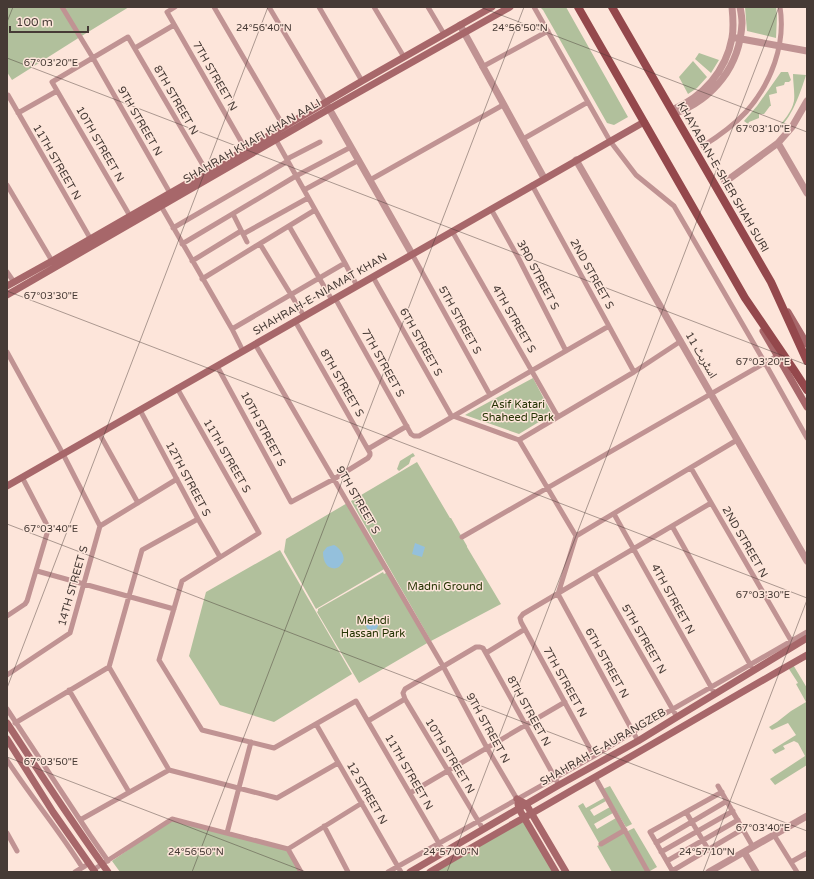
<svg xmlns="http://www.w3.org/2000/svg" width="814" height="879" font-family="'Varela Round','Noto Sans Arabic',sans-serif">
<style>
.green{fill:#b1c09c}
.water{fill:#94c0dc}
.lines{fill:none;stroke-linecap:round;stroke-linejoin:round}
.minor{stroke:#c09393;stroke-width:5}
.tertiary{stroke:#c09393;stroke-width:7}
.secondary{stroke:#a7676a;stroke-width:7}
.primary{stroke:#94484c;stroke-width:8}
.ticks{fill:none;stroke:#463a35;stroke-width:1;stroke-opacity:0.45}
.labels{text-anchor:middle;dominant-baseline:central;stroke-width:3;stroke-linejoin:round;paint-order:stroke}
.street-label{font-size:11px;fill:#463a35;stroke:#fde5da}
.park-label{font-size:11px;fill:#253403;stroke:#fde5da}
.ticks-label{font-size:10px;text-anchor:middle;fill:#463a35;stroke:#fde5da;stroke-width:3;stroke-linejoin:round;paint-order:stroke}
</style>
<rect width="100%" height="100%" fill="#fde5da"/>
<!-- green -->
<path class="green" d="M 7,7 L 129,7 L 80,37 L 12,80 L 7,72 Z
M 540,7 L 566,7 L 628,117 L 614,125 L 607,123 L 543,10 Z
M 745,7 L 776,7 L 777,16 L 776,38 L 747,31 Z
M 699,53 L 719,60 L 711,73 L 695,59 Z
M 693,61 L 707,77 L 697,88 L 688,94 L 679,77 Z
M 781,72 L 788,72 L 791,80 L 789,82 L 785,82 L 784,85 L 776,87 L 777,93 L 769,95 L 771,106 L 770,106 L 764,114 L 759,114 L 759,118 L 749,122 L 748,124 L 744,121 L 757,106 Z
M 793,74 L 806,75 C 801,91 791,121 777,129 C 783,121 792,112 794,101 C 795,93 793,83 793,74 Z
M 533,378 L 552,414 L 519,434 L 465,415 Z
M 413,453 L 415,456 L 411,458 L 409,464 L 399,471 L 397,469 L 400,461 Z
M 417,462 L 450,518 L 451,518 L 467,546 L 467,547 L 501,604 L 431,641 L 351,501 Z
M 349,502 L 386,568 L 316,609 L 284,552 L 286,539 Z
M 280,550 L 352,674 L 274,722 L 220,705 L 189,656 L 206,592 Z
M 383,572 L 384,574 L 388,572 L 429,642 L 359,683 L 317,612 L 318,611 L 318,609 Z
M 792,663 L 807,688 L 807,765 L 775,785 L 770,779 L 805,756 L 798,743 L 794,741 L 783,746 L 785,749 L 775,754 L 772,750 L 796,735 L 788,723 L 772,730 L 769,727 L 777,722 L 791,711 L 806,702 L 796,684 L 798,683 L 787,666 Z
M 610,786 L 632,824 L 626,827 L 603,789 Z
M 604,798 L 606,801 L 590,810 L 594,816 L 610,807 L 613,813 L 594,824 L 597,829 L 616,818 L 623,830 L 599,843 L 578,806 L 583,803 L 586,808 Z
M 524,818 L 556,872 L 429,872 Z
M 172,819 L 288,849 L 301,872 L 120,872 L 112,861 Z
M 634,828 L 657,867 L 650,871 L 650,872 L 612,872 L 597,846 Z"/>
<!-- water -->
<path class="water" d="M 415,543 L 425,547 L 422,557 L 412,554 Z
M 334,545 C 339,547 346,556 343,562 C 343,562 339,567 339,567 C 337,568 335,569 332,568 C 325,567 323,558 323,552 L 327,547 Z
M366 625a6 6 0 1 1 12 0a6 6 0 1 1-12 0Z"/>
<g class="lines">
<!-- minor -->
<path class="minor" d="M 62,7 L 93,58 L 170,193
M 175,7 L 167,12 L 246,150
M 214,7 L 284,127
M 269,7 L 326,103
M 319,7 L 362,81
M 374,7 L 404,57
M 428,7 L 444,34
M 534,7 L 610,141 L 636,175 L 674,206 L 765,363 L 807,438
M 135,48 L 174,25
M 482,67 L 548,31
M 7,95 L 8,95 L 90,238
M 18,113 L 57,91
M 523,139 L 588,102
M 276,140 L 345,263 L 357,286
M 703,146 C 719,136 734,125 746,112 C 771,84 786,44 780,7
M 287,159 L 320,142
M 370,180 L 503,105
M 7,185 L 52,261
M 532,185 L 634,372
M 304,190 L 359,160
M 161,206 L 232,329 L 243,351
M 491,209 L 519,259 L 566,351
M 233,214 L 247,242
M 130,216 L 52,82 L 128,37 L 207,172
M 289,226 L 332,300
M 173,228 L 288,161
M 452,231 L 558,417
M 243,234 L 308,198
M 182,244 L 296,176 L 351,147
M 260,244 L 304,316
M 412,254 L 490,395
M 192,261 L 241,231
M 7,272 L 14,282
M 373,277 L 452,417
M 202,279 L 315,210
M 335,298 L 411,434 L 414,436 L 419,436 L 609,326
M 232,329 L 345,263
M 255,344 L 443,666 L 487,748 L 517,799
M 7,352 L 63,454 L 100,526 L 70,633 L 7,675
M 217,366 L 291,502 L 334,479 L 368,458 L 370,455 L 370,453 L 295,321
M 177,388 L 259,533 L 182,581 L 159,660 L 202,730 L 274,748 L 356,701 L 444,852
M 140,410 L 198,519 L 220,557
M 453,416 L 519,440 L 576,536 L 558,594 L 638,741
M 99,433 L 138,503
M 519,440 L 634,372 L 681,341
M 368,449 L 407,426
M 691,468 L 793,644
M 614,514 L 715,694
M 198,519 L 142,550 L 109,667 L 169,770 L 277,798 L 338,763
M 100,526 L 177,479
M 672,526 L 751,666
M 576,536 L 737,440
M 462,537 L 777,356
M 37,571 L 174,609
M 594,572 L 677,717
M 7,616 L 25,604 L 27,601 L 48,530 L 48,527 L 22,477
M 486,653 L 525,629
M 69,690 L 129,792
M 7,709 L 90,835 L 108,861
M 368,721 L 405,699
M 15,723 L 109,667
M 316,724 L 401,872
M 594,756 L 521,622 L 520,618 L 523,614 L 711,503
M 7,760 C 31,797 59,830 82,867
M 595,777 L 648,872
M 718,786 L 753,847
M 410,793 L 565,702
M 686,812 L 708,849
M 80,820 L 169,770
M 324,826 L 348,872
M 483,829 L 405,699 L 403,693 L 405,689 L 476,647 L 480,647 L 483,648 L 559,785
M 7,833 L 17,851
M 227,833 L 251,742
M 774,835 L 797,872
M 656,843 L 727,801
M 601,844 L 625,830
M 288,849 L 362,803
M 661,852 L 733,811
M 667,861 L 738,820
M 791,862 L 807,853
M 93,870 L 172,819 L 288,849 L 301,872
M 672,871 L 743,829
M 75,872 L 85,866
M 388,872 L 594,756 L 633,732 L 807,632
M 673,872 L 650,832 L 722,792"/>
<!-- tertiary -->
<path class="tertiary" d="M 460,25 L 544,178
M 736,38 L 807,51
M 327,105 L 412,254
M 672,110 C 703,97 726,71 732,38 C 734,27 733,17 732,7
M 674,114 C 714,99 740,66 742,23 C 742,17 741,12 740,7
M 778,143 L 807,193
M 576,160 L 807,561
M 725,182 L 778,143 L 792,127 L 807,101
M 744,852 L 756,872
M 709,872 L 807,816"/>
<!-- secondary -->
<path class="secondary" d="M 7,286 L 52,261 L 158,200 L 207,172 L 362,81 L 492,7
M 7,295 L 329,109 L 510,7
M 788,312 L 807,344
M 763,331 L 807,407
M 7,486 L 644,122
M 7,723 C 40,773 73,824 108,872
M 7,739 L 53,812 L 95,872
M 517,799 L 526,804 L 566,872
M 518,804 L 519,809 L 556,872
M 410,872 L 559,785 L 638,741 L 677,717 L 807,638
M 430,872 C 477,844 526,817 574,789 C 652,745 729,699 807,655"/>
<!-- primary -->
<path class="primary" d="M 578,7 L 745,298 L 794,370 L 807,390
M 612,7 L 771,282 L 807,361"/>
</g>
<!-- ticks -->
<path class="ticks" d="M 480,7 L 807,132M 7,22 L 13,7M 7,58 L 807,365M 7,291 L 807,598M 7,524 L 807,831M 7,688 L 268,7M 7,757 L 306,872M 192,872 L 524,7M 447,872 L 779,7M 703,872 L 807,600"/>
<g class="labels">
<!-- street labels -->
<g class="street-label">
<text transform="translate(215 76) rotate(60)">7TH STREET N</text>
<text transform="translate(176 100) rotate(60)">8TH STREET N</text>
<text transform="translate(140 121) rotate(60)">9TH STREET N</text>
<text transform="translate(252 141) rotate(-30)">SHAHRAH KHAFI KHAN AALI</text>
<text transform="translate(100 144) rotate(60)">10TH STREET N</text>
<text transform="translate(57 162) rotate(60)">11TH STREET N</text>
<text transform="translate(723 177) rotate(60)">KHAYABAN-E-SHER SHAH SURI</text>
<text transform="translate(592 274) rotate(61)">2ND STREET S</text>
<text transform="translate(538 275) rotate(62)">3RD STREET S</text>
<text transform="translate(320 294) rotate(-30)">SHAHRAH-E-NIAMAT KHAN</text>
<text transform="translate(514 319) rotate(60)">4TH STREET S</text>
<text transform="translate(460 320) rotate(61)">5TH STREET S</text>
<text transform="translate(421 342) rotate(61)">6TH STREET S</text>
<text transform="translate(701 355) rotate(60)">اسٹریٹ 11</text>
<text transform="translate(383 363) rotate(61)">7TH STREET S</text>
<text transform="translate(342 383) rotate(60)">8TH STREET S</text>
<text transform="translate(263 429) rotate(62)">10TH STREET S</text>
<text transform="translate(227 456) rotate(60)">11TH STREET S</text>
<text transform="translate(188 479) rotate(62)">12TH STREET S</text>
<text transform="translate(358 500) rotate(60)">9TH STREET S</text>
<text transform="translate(745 542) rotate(60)">2ND STREET N</text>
<text transform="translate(73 586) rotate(-74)">14TH STREET S</text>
<text transform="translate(673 599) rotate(61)">4TH STREET N</text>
<text transform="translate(644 639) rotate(60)">5TH STREET N</text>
<text transform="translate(607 663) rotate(61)">6TH STREET N</text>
<text transform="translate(565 682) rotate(61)">7TH STREET N</text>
<text transform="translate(529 711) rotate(61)">8TH STREET N</text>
<text transform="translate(488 728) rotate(61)">9TH STREET N</text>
<text transform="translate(603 747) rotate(-30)">SHAHRAH-E-AURANGZEB</text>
<text transform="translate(450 756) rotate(59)">10TH STREET N</text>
<text transform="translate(409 772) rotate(60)">11TH STREET N</text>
<text transform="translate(367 793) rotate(60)">12 STREET N</text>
</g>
<!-- park labels -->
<g class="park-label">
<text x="518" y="404">Asif Katari<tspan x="518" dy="13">Shaheed Park</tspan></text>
<text x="445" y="586">Madni Ground</text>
<text x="373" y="620">Mehdi<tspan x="373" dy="13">Hassan Park</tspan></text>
</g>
</g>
<g class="ticks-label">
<text x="264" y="31">24°56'40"N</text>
<text x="520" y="31">24°56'50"N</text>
<text x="51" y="66">67°03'20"E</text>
<text x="763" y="132">67°03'10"E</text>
<text x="51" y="299">67°03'30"E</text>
<text x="763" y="365">67°03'20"E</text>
<text x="51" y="532">67°03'40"E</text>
<text x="763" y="598">67°03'30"E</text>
<text x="51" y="765">67°03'50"E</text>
<text x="763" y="831">67°03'40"E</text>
<text x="196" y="855">24°56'50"N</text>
<text x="451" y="855">24°57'00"N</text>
<text x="707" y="855">24°57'10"N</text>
</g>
<!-- border -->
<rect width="814" height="879" fill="none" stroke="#463a35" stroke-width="16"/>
<!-- scale -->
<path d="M10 26v6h78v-6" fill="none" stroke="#463a35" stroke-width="2"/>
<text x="16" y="26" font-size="12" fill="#463a35" stroke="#fde5da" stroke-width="3" paint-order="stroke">100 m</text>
</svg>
